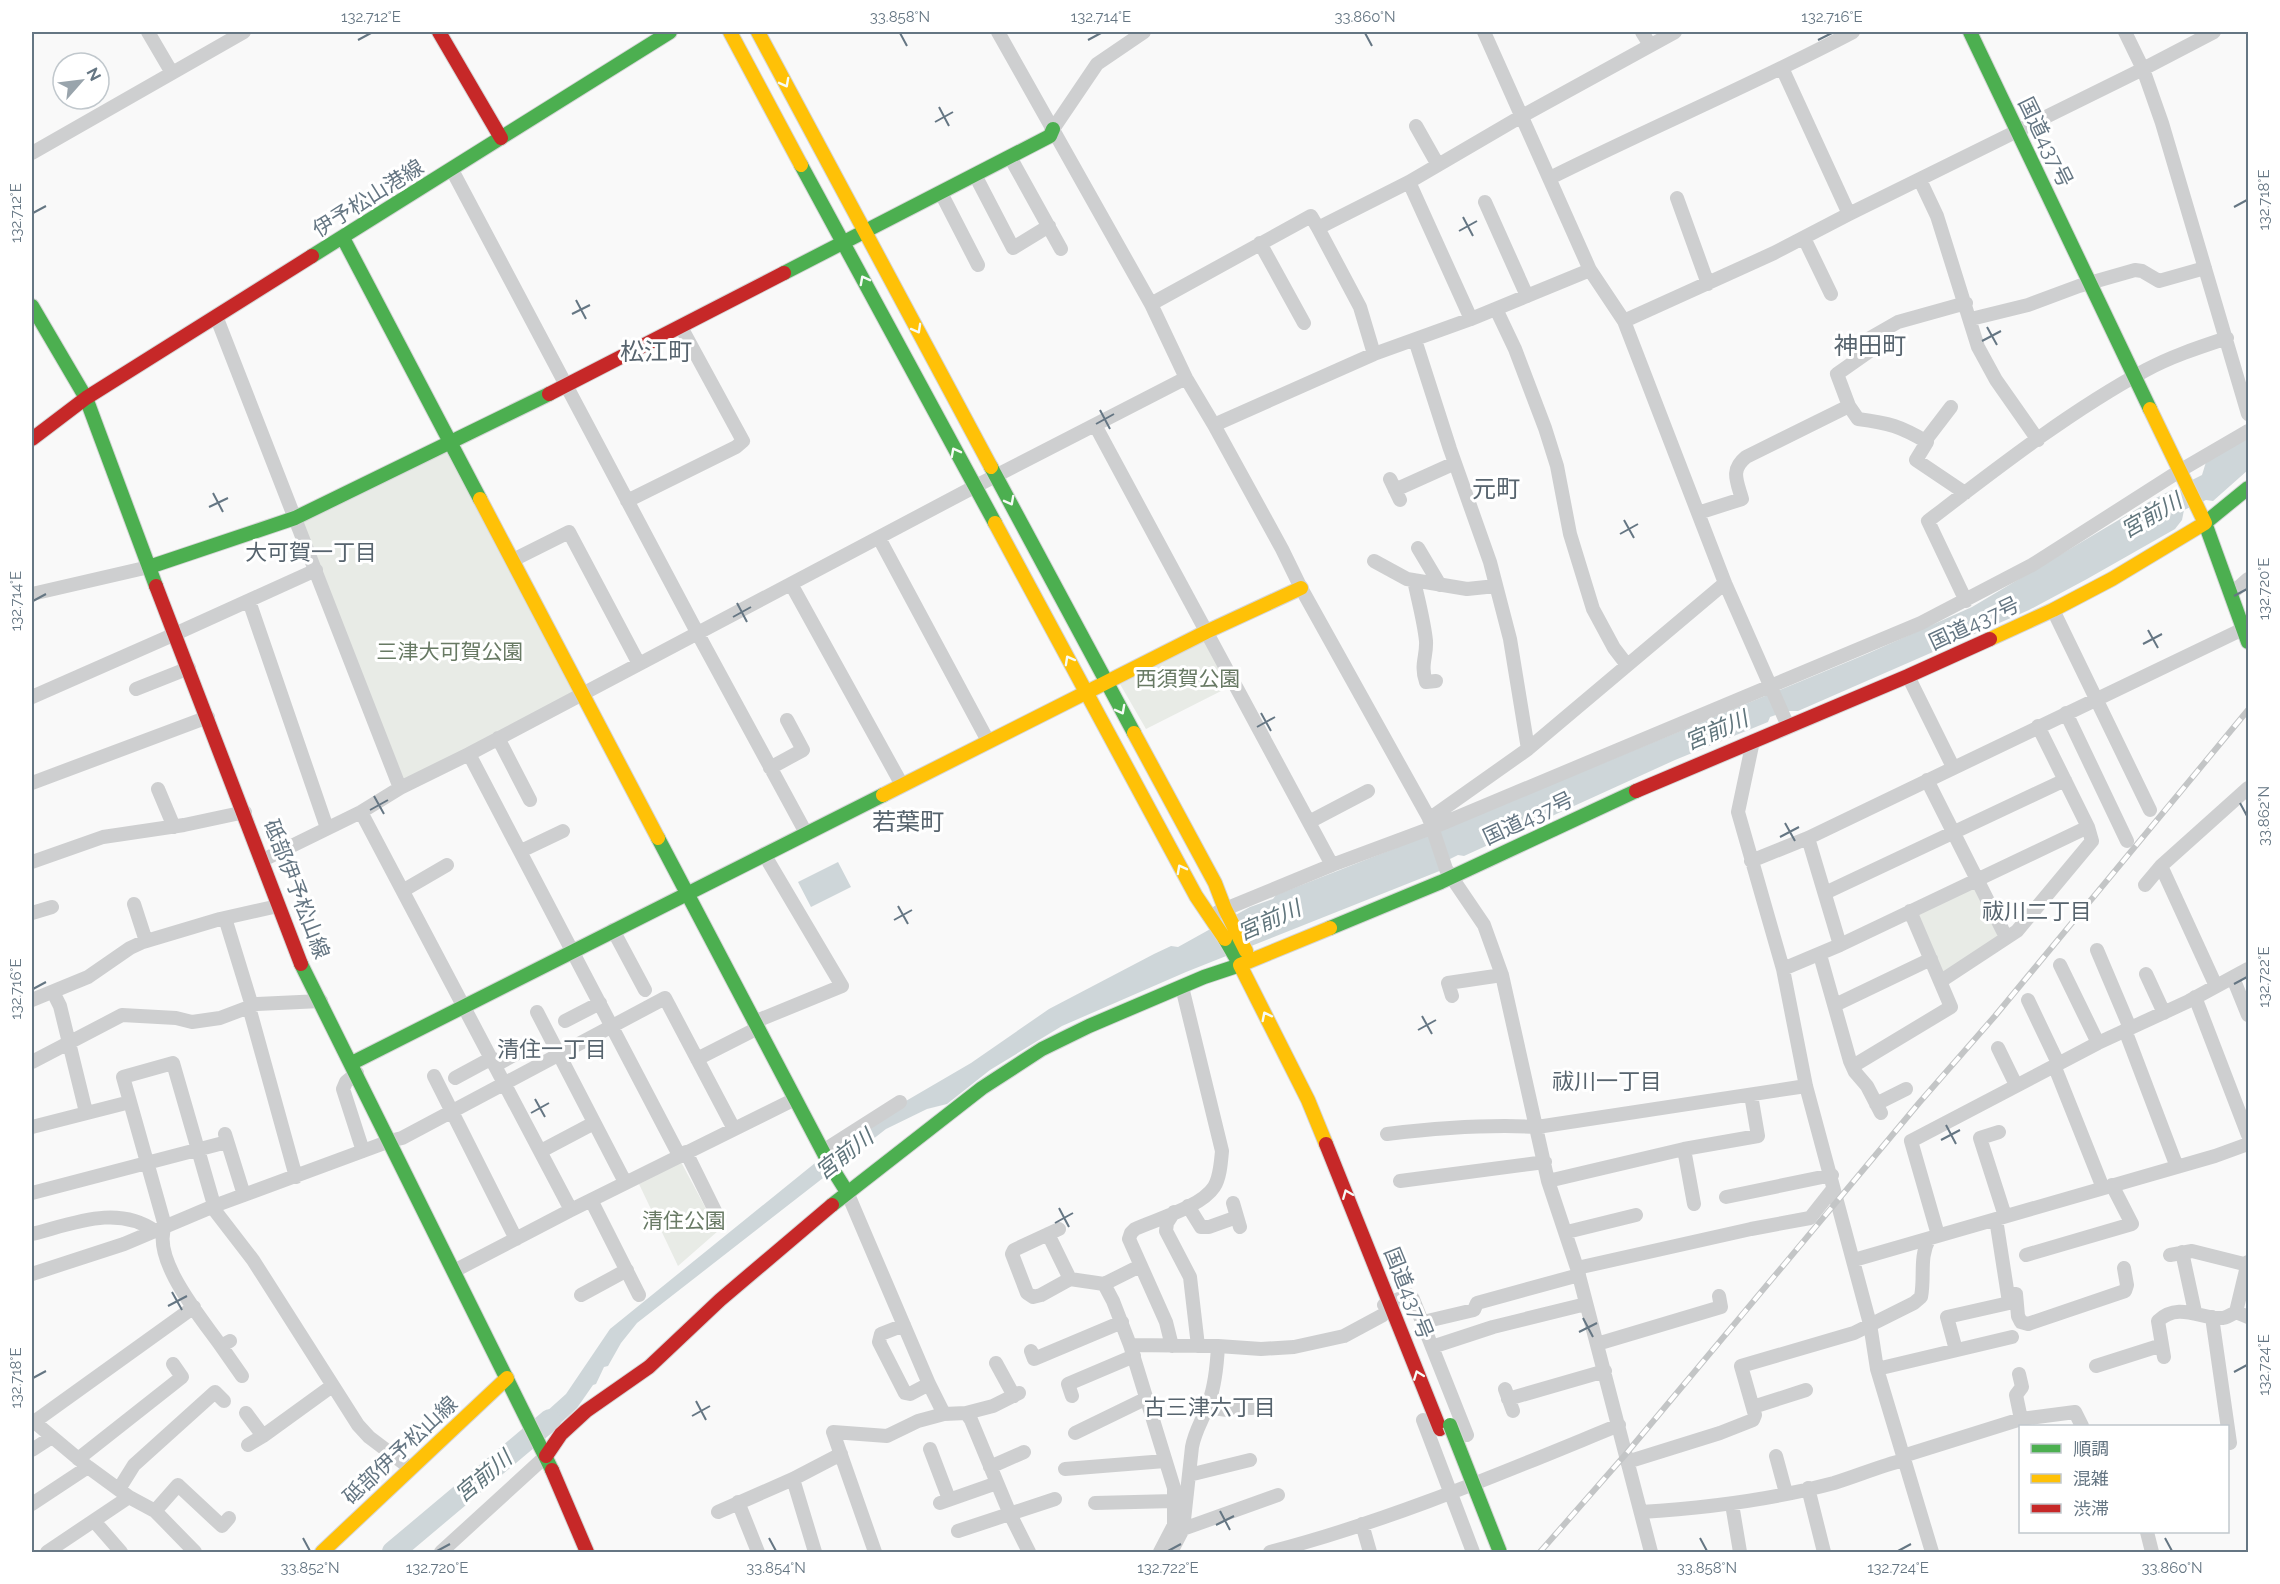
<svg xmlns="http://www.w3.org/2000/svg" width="2280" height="1584" font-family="Raleway,'Noto Sans JP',sans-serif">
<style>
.green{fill:#e8ebe6}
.water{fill:#ced6d9}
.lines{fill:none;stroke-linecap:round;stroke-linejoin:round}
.river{stroke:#ced6d9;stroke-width:22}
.fast-casing{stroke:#d5d6d7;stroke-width:16}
.slow-casing{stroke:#d5d6d7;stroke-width:16}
.jam-casing{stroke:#d5d6d7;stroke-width:16}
.street{stroke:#cecfd0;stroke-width:14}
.fast{stroke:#4caf50;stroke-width:14}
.slow{stroke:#ffc107;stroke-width:14}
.jam{stroke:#c62828;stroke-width:14}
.rail-casing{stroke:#c3c5c6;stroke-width:6}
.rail{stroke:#fff;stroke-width:4;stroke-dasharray:11;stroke-linecap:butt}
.fast-bridge-casing{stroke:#d5d6d6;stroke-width:16;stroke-linecap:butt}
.fast-bridge{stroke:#4caf50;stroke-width:14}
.oneway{stroke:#f6fbf6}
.ticks{fill:none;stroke:#657683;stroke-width:2}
.labels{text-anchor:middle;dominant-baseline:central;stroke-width:6;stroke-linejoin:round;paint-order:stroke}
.street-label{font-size:21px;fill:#657683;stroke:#fff}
.park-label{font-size:21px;fill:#687a64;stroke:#fff}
.water-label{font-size:22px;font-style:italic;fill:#60757c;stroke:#fff}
.neighbourhood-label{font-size:22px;fill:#57646e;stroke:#fff}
.quarter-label{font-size:24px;fill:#57646e;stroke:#fff}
.neatline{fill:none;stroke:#657683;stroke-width:2}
.ticks-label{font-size:15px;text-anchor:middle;fill:#657683}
</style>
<rect width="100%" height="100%" fill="#f9f9f9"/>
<!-- green -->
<path class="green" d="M 449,447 L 576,691 L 402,783 L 299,519 Z
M 1206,638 L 1231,686 L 1146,729 L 1120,684 Z
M 1976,884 L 2002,936 L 1942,976 L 1915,912 Z
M 681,1162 L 718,1231 L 678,1266 L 639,1184 Z"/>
<!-- water -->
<path class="water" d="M 2248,434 L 2248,470 L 2213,501 L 2206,500 L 2184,510 L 2182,520 L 2175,529 L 2087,579 L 2029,610 L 1798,711 L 1787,711 L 1770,717 L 1768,722 L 1675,760 L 1464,856 L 1458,855 L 1444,862 L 1442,870 L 1186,972 L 1062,1026 L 990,1070 L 947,1104 L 927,1109 L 886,1129 L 637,1323 L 621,1343 L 608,1366 L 604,1367 L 596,1384 L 593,1385 L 577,1408 L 545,1437 L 536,1421 L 566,1394 L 610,1329 L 836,1146 L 875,1119 L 971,1063 L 1049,1009 L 1154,954 L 1171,946 L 1178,947 L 1250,907 L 1273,899 L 1276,895 L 1434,833 L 1869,653 L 1972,607 L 2154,499 L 2202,475 L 2206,462 Z
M 838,862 L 851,887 L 811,907 L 798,882 Z"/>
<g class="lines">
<!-- river -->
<path class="river" d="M 393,1552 L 550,1420"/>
<!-- fast casing -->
<g class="fast-casing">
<path id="fast" d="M 1970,32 L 2150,409
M 801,165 L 995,523
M 343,238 L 480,499
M 312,256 L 670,32
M 784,273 L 1050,136 L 1053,129
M 32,306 L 86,398 L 156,586
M 991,467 L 1134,733
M 2205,523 L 2248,642
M 2205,523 L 2248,488
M 149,567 L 295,518 L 549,394
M 658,838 L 830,1165 L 847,1192
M 1330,928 L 1441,882 L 1636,791
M 301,964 L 552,1470
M 352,1063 L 883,795
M 832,1205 L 982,1088 L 1042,1049 L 1089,1026 L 1204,977 L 1240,965 L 1225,939"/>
</g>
<!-- slow casing -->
<g class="slow-casing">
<path id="slow" d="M 730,32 L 801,165
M 758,32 L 991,467
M 480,499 L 658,838
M 995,523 L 1196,896 L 1225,939
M 1990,639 L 2053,610 L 2112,579 L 2205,523 L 2150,409
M 1134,733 L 1215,883 L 1225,909 L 1246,951
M 883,795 L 1206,632 L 1301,588
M 1326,1144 L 1308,1100 L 1240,965 L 1330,928
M 322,1552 L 507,1378"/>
</g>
<!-- jam casing -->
<g class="jam-casing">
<path id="jam" d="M 439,32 L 501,138
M 549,394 L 784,273
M 32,439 L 86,398 L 312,256
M 156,586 L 301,964
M 1636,791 L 1908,676 L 1990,639
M 1326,1144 L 1440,1429
M 546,1456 L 561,1434 L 586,1411 L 649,1367 L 720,1300 L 832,1205
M 552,1470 L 587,1552"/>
</g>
<!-- street -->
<path class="street" d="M 148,32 L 172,73
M 998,32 L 1151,304 L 1186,378 L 1214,425 L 1282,549 L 1301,588 L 1434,827 L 1434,833 L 1446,869 L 1484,925 L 1502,975 L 1548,1181 L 1577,1268 L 1651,1552
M 1484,32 L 1590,270 L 1624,321 L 1725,583 L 1788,726
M 1642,32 L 1650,45
M 2125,32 L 2143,69 L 2162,123 L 2248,414
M 1782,68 L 1849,214
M 1416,126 L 1438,165
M 1053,129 L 1097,64 L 1144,32
M 32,153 L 244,32
M 1010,157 L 1061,249
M 452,170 L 698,634 L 806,833
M 975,175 L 1013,248 L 1049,226
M 1550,178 C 1650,128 1754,84 1853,32
M 1920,180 L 1937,216 L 1978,347 L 1996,380 L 2038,440
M 1409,182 L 1471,319
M 941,193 L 978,265
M 1677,198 L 1708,284
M 1485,202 L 1527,296
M 1318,228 L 1360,307 L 1374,354
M 1804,238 L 1831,294
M 1260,243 L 1304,323
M 1151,304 L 1311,216 L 1318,228 L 1409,182 L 1522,116 L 1675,32
M 1496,309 L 1515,349 L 1545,428 L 1557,466 L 1570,534 L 1593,609 L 1614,648 L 1627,665
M 216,316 L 400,788
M 1971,319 L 2028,305 L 2079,286 L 2135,270 L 2142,271 L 2159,281 L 2205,268
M 1624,321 L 1774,253 L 1849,214 L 2143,69 L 2214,32
M 1415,340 L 1450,449 L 1490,562 L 1510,639 L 1528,749
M 1849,406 L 1858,419 C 1889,423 1900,426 1927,442 L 1916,460 L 1965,493
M 1095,425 L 1332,865
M 1214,425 L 1374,354 L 1471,319 L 1590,270
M 1925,441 L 1951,407
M 1390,479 L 1400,500
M 1395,490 L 1455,463
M 627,501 L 736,447 L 743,441 L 681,327
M 1698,513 L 1742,499 C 1737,481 1730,470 1746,457 L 1849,406 L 1837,374 L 1874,348 L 1870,338 L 1898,322 L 1966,303
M 879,538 L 988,741
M 1418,548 L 1440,585
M 513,560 L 569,532 L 639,664
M 1374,561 L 1407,579 L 1467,589 L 1496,586
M 1414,580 C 1418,600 1424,621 1426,641 C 1427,656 1420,665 1426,682 L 1436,681
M 791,584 L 902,785
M 32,594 L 149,567
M 2231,594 L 2248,579
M 249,601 L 327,828
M 1966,601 L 1928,521 C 1996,469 2070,411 2146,370 C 2172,356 2200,347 2227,338
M 2053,610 L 2150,810
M 1908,676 L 1953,767
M 136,689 L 189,668
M 32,697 L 175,634 L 316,570
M 2066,713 L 2127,841
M 498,738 L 530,800
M 1753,741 L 1738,812 L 1783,969 L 1806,1086 L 1870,1324 L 1877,1369 L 1932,1552
M 469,754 L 679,1155
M 770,768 L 803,750 L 787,720
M 1927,780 L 2006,937
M 32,783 L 208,717
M 158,789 L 174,827
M 361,812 L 571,1210
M 1429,819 L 1528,749 L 1725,583
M 1309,822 L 1368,791
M 1808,838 L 1840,945
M 521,851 L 563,831
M 263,860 L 361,812 L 400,788 L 469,754 L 974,487 L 1186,378
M 1751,861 L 1808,838 L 2243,629
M 32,862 L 103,837 L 184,825 L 245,812
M 2161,866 L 2216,986
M 2145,885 L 2161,866 L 2248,788
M 404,890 L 447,865
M 1825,893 L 2065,780
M 134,904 L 146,941
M 1218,912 L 1332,865 L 1434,827 L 1921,623 L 2032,565 L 2181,470 L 2248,431
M 32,913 L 52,907
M 225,918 L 252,1006
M 613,930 L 645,990
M 2097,950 L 2130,1028
M 1820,955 L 1850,1061 L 1855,1072 L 1867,1086 L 1881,1113
M 2060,965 L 2098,1043
M 1783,969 L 1840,945 L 2088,827
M 2146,974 L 2164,1013
M 2233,978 L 2248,1015
M 1941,981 L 2017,931 L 2092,841 L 2088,827 L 2038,726
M 53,992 L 60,1006 L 86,1112
M 1452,996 L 1448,983 L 1502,975
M 2195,997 L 2248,1135
M 32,1000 L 88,977 L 130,948 L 143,942 L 220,919 L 278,906
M 2028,1000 L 2058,1063
M 1835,1005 L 1931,959
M 249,1007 L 296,1177
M 537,1012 L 625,1182
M 565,1021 L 600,1003
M 754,1022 L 842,986 L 764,854
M 2125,1030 L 2177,1167
M 1998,1048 L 2016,1085
M 697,1059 L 758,1028
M 32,1062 L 122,1015 L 176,1018 L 192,1022 L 220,1018 L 257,1004 L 321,1001
M 496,1065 L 532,1045
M 2054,1065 L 2103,1188
M 1853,1066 L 1951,1007 L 1910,911
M 357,1073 L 346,1082 L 343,1089 L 363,1151
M 434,1076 L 516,1239
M 455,1078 L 492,1058
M 1876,1104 L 1906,1089
M 32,1127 L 130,1102
M 1999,1132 L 1980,1138 L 2005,1216
M 225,1134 L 244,1195
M 1387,1134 C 1438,1128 1486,1124 1537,1127 L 1806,1086
M 1684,1149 L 1694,1204
M 541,1151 L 594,1123
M 823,1151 L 900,1102
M 686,1152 L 720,1221
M 1400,1181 L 1545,1162
M 1548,1181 L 1684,1149 L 1758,1136 L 1751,1095
M 847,1192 L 929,1384 L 944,1414 L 966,1413 L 971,1420 L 1010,1514 L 1029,1552
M 32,1193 L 227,1142
M 1726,1197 L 1832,1175
M 591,1200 L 639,1295
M 1233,1203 L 1240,1227
M 1188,1206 L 1201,1227 L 1209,1227 L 1237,1217
M 1174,1212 L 1167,1223 L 1166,1231 L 1190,1277 L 1198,1346
M 1996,1219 L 2008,1296 L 2015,1294
M 1059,1229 L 1014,1250 L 1012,1254 L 1027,1293 L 1033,1297 L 1041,1295 L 1070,1279 L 1104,1284 L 1140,1266
M 1567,1232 L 1636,1215
M 32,1234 C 72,1224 117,1204 155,1231
M 1048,1234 L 1070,1279
M 1938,1235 L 1911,1141 L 2098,1043 L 2189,1001 L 2248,969
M 2182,1252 L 2195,1312
M 2026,1255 L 2132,1224 L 2112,1185
M 2170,1255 L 2192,1251 L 2248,1265
M 1854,1260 L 2215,1156 L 2248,1144
M 2248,1262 L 2236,1312 L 2248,1317
M 1577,1268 L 1751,1229 L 1810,1218 L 1833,1189
M 454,1271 L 571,1210 L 795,1099
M 32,1274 L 124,1244 L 214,1206 L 390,1141 L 402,1138 L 665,998 L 734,1129
M 1104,1284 L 1113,1301 L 1130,1345 L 1174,1488 L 1174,1525 L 1160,1552
M 2016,1294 L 2018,1316 L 2021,1322 L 2028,1324 L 2125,1291 L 2127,1285 L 2124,1268
M 581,1295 L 627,1270
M 1384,1305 L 1409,1295 L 1413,1299 L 1467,1435
M 2212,1317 L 2230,1443
M 1423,1322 L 1474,1310 L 1477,1303 L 1579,1275
M 904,1325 L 881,1334 L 879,1342 L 905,1393 L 910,1394 L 929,1384
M 230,1341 L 221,1346 C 202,1319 151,1259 165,1226 L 123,1077 L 173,1063 L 216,1212 L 253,1260 L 358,1425 L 369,1437 L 410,1468
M 1597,1344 L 1721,1307 L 1719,1296
M 1130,1345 L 1218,1346 L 1261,1349 L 1294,1347 L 1344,1336 L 1383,1315
M 221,1346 L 242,1376
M 1172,1346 L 1166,1322 L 1129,1239 L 1131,1233 L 1135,1229 C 1157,1219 1201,1207 1214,1187 C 1220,1178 1221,1162 1222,1151 L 1182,987
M 1432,1347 L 1493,1327 L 1586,1304
M 1956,1350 L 1947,1317 L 2009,1303 L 2008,1296
M 1031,1351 L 1034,1359 L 1122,1322
M 2164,1357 L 2158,1321 C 2179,1301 2202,1320 2223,1318 C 2228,1317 2232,1314 2236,1312
M 996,1363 L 1014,1396
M 2096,1366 L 2162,1345
M 1877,1369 L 2012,1337
M 2019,1374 L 2022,1387 L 2016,1395 L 2021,1419
M 1505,1389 L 1513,1411
M 1072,1396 L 1068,1384 L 1134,1356
M 1508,1399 L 1605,1371
M 1207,1407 L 1227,1410 L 1234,1407 L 1252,1408
M 1753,1407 L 1806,1390
M 246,1413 L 263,1436
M 966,1413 L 993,1406 L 1019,1393
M 32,1420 L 88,1467 L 129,1497 L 155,1511 L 195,1552
M 1423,1420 L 1473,1552
M 34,1422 L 194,1307
M 1075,1433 L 1147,1398
M 248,1445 L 263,1436 L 332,1386
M 930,1449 L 949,1499
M 32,1450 L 52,1437
M 1776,1456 L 1786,1493
M 1903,1456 L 2021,1419 L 2075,1412 L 2082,1426
M 78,1459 L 182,1377 L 173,1364
M 1627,1462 L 1720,1433 L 1753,1420 L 1755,1415 L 1741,1366 L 1854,1333 L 1914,1303 L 1921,1297 C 1925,1276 1919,1258 1929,1239
M 990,1467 L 1024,1452
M 1065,1469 L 1165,1461
M 1189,1475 L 1250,1460
M 793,1479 L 815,1552
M 1808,1488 L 1824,1552
M 119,1489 L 134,1465 L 215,1392 L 224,1401
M 738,1502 L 758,1552
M 940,1503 L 997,1483
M 1095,1503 L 1174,1501
M 32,1504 L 88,1467
M 1732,1504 L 1740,1552
M 155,1511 L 178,1485 L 222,1526 L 229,1518
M 718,1512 L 793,1479 L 841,1454
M 1641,1512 C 1706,1508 1771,1500 1834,1483 C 1857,1476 1880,1466 1904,1460
M 94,1521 L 121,1552
M 1362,1524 L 1370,1552
M 1183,1529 L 1278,1495
M 958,1531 L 1055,1499
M 2147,1532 L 2152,1552
M 47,1552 L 129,1497
M 441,1552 L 546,1456
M 875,1552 L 833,1432 L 887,1436 L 918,1421 L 944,1414
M 1171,1552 L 1183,1529 L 1192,1447 C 1195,1430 1204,1418 1209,1402 C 1215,1385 1217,1365 1218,1346
M 1270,1552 C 1390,1521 1504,1472 1619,1425"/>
<!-- fast -->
<use href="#fast" class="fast"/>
<!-- slow -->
<use href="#slow" class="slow"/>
<!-- jam -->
<use href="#jam" class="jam"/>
<!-- rail casing -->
<g class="rail-casing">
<path id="rail" d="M 1540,1552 L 1625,1455 L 1919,1103 L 1995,1016 L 2248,710"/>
</g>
<!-- rail -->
<use href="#rail" class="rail"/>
<!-- fast-bridge casing -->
<g class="fast-bridge-casing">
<path id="fast-bridge" d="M 1450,1425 L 1500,1552"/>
</g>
<!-- fast-bridge -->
<use href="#fast-bridge" class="fast-bridge"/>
</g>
<!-- one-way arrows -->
<defs><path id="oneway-chevron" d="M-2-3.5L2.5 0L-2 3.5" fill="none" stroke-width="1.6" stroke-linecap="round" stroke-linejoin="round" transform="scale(1.5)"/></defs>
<g class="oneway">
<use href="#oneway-chevron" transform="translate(785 83) rotate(62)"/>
<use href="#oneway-chevron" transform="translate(864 280) rotate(-118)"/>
<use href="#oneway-chevron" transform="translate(917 329) rotate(61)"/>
<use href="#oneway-chevron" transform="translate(955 452) rotate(-118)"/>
<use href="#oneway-chevron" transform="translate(1010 501) rotate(62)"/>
<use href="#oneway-chevron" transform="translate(1069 660) rotate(-119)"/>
<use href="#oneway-chevron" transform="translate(1121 710) rotate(62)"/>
<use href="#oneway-chevron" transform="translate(1181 869) rotate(-118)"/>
<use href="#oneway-chevron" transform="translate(1266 1016) rotate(-117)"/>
<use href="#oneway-chevron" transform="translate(1347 1194) rotate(-112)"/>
<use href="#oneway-chevron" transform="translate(1418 1375) rotate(-111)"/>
</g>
<!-- ticks -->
<path class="ticks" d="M 900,33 L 907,46M 1365,33 L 1372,46M 358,40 L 371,33M 1088,40 L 1101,33M 1818,40 L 1832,33M 939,107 L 949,126M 935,122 L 953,112M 2234,207 L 2247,200M 33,213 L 46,206M 1463,217 L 1473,236M 1459,231 L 1477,221M 576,300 L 586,319M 572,314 L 590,305M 1987,327 L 1997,345M 1982,341 L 2001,331M 1100,410 L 1110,429M 1096,424 L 1114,414M 213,493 L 223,512M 209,507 L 228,498M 1624,520 L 1634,538M 1620,534 L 1638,524M 2234,596 L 2247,589M 33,601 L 46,594M 737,603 L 747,622M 733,617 L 751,607M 2148,630 L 2158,648M 2143,644 L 2162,634M 1261,713 L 1271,731M 1257,727 L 1275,717M 374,796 L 384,814M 2240,803 L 2247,816M 370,810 L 388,800M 1785,823 L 1795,841M 1780,837 L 1799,827M 898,906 L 908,924M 894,920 L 912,910M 2234,984 L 2247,977M 33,989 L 46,982M 1422,1016 L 1432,1034M 1418,1030 L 1436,1020M 535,1099 L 545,1117M 531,1113 L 549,1103M 1946,1125 L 1956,1144M 1941,1140 L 1960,1130M 1059,1208 L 1069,1227M 1055,1223 L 1073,1213M 172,1292 L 182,1310M 168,1306 L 187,1296M 1583,1318 L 1593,1337M 1579,1332 L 1597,1323M 2234,1372 L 2247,1365M 33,1378 L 46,1371M 696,1401 L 706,1420M 692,1416 L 710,1406M 1220,1511 L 1230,1530M 1216,1525 L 1234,1516M 303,1538 L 310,1551M 769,1538 L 776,1551M 1700,1538 L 1707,1551M 2165,1538 L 2172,1551M 437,1551 L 450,1544M 1168,1551 L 1181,1544M 1898,1551 L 1911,1544"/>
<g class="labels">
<!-- street labels -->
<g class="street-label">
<text transform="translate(2046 142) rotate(64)">国道437号</text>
<text transform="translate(368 198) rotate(-32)">伊予松山港線</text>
<text transform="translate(1974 623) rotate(-25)">国道437号</text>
<text transform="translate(1528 818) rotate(-25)">国道437号</text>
<text transform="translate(297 889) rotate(69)">砥部伊予松山線</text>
<text transform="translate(1409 1293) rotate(68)">国道437号</text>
<text transform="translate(400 1450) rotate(-43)">砥部伊予松山線</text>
</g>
<!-- park labels -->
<g class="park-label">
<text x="450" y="651">三津大可賀公園</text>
<text x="1188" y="678">西須賀公園</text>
<text x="684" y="1220">清住公園</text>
</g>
<!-- water labels -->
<g class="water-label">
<text transform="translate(2151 515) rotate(-30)">宮前川</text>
<text transform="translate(1716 730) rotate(-23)">宮前川</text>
<text transform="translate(1269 920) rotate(-24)">宮前川</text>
<text transform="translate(844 1154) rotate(-38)">宮前川</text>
<text transform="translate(483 1476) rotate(-40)">宮前川</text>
</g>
<!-- neighbourhood labels -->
<g class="neighbourhood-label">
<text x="311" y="552">大可賀一丁目</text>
<text x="2037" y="911">祓川二丁目</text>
<text x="552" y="1049">清住一丁目</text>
<text x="1607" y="1081">祓川一丁目</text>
<text x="1210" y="1407">古三津六丁目</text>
</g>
<!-- quarter labels -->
<g class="quarter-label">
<text x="1870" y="345">神田町</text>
<text x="656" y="351">松江町</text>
<text x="1496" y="488">元町</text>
<text x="908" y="821">若葉町</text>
</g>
</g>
<!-- border -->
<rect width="2280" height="1584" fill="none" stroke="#ffffff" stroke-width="66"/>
<!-- legend -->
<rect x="2019" y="1425" width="210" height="108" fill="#ffffff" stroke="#c1c8cd" stroke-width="1.5"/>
<rect x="2031" y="1444" width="30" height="9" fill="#4caf50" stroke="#c1c8cd" stroke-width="1.5"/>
<text x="2073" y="1455" font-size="18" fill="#657683">順調</text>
<rect x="2031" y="1474" width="30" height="9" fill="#ffc107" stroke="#c1c8cd" stroke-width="1.5"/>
<text x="2073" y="1485" font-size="18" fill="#657683">混雑</text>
<rect x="2031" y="1504" width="30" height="9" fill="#c62828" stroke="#c1c8cd" stroke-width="1.5"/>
<text x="2073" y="1515" font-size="18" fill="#657683">渋滞</text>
<!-- north arrow -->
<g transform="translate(81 81) rotate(62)"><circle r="28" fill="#ffffff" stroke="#c1c8cd" stroke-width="1.5"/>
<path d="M0-4.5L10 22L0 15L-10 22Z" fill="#99a4ac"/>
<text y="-9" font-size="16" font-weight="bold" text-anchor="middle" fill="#657683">N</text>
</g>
<rect x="33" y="33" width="2214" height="1518" class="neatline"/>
<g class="ticks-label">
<text x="371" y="22">132.712°E</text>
<text x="900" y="22">33.858°N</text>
<text x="1101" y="22">132.714°E</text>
<text x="1365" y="22">33.860°N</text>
<text x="1832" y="22">132.716°E</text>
<text transform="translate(2264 200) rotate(-90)" y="5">132.718°E</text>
<text transform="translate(16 213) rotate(-90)" y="5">132.712°E</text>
<text transform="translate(2264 589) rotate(-90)" y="5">132.720°E</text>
<text transform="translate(16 601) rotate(-90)" y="5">132.714°E</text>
<text transform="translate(2264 816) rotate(-90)" y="5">33.862°N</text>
<text transform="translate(2264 977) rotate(-90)" y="5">132.722°E</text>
<text transform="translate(16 989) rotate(-90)" y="5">132.716°E</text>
<text transform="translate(2264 1365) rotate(-90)" y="5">132.724°E</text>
<text transform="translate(16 1378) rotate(-90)" y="5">132.718°E</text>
<text x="310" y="1573">33.852°N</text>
<text x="437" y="1573">132.720°E</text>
<text x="776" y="1573">33.854°N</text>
<text x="1168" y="1573">132.722°E</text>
<text x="1707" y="1573">33.858°N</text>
<text x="1898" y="1573">132.724°E</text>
<text x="2172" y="1573">33.860°N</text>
</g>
</svg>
